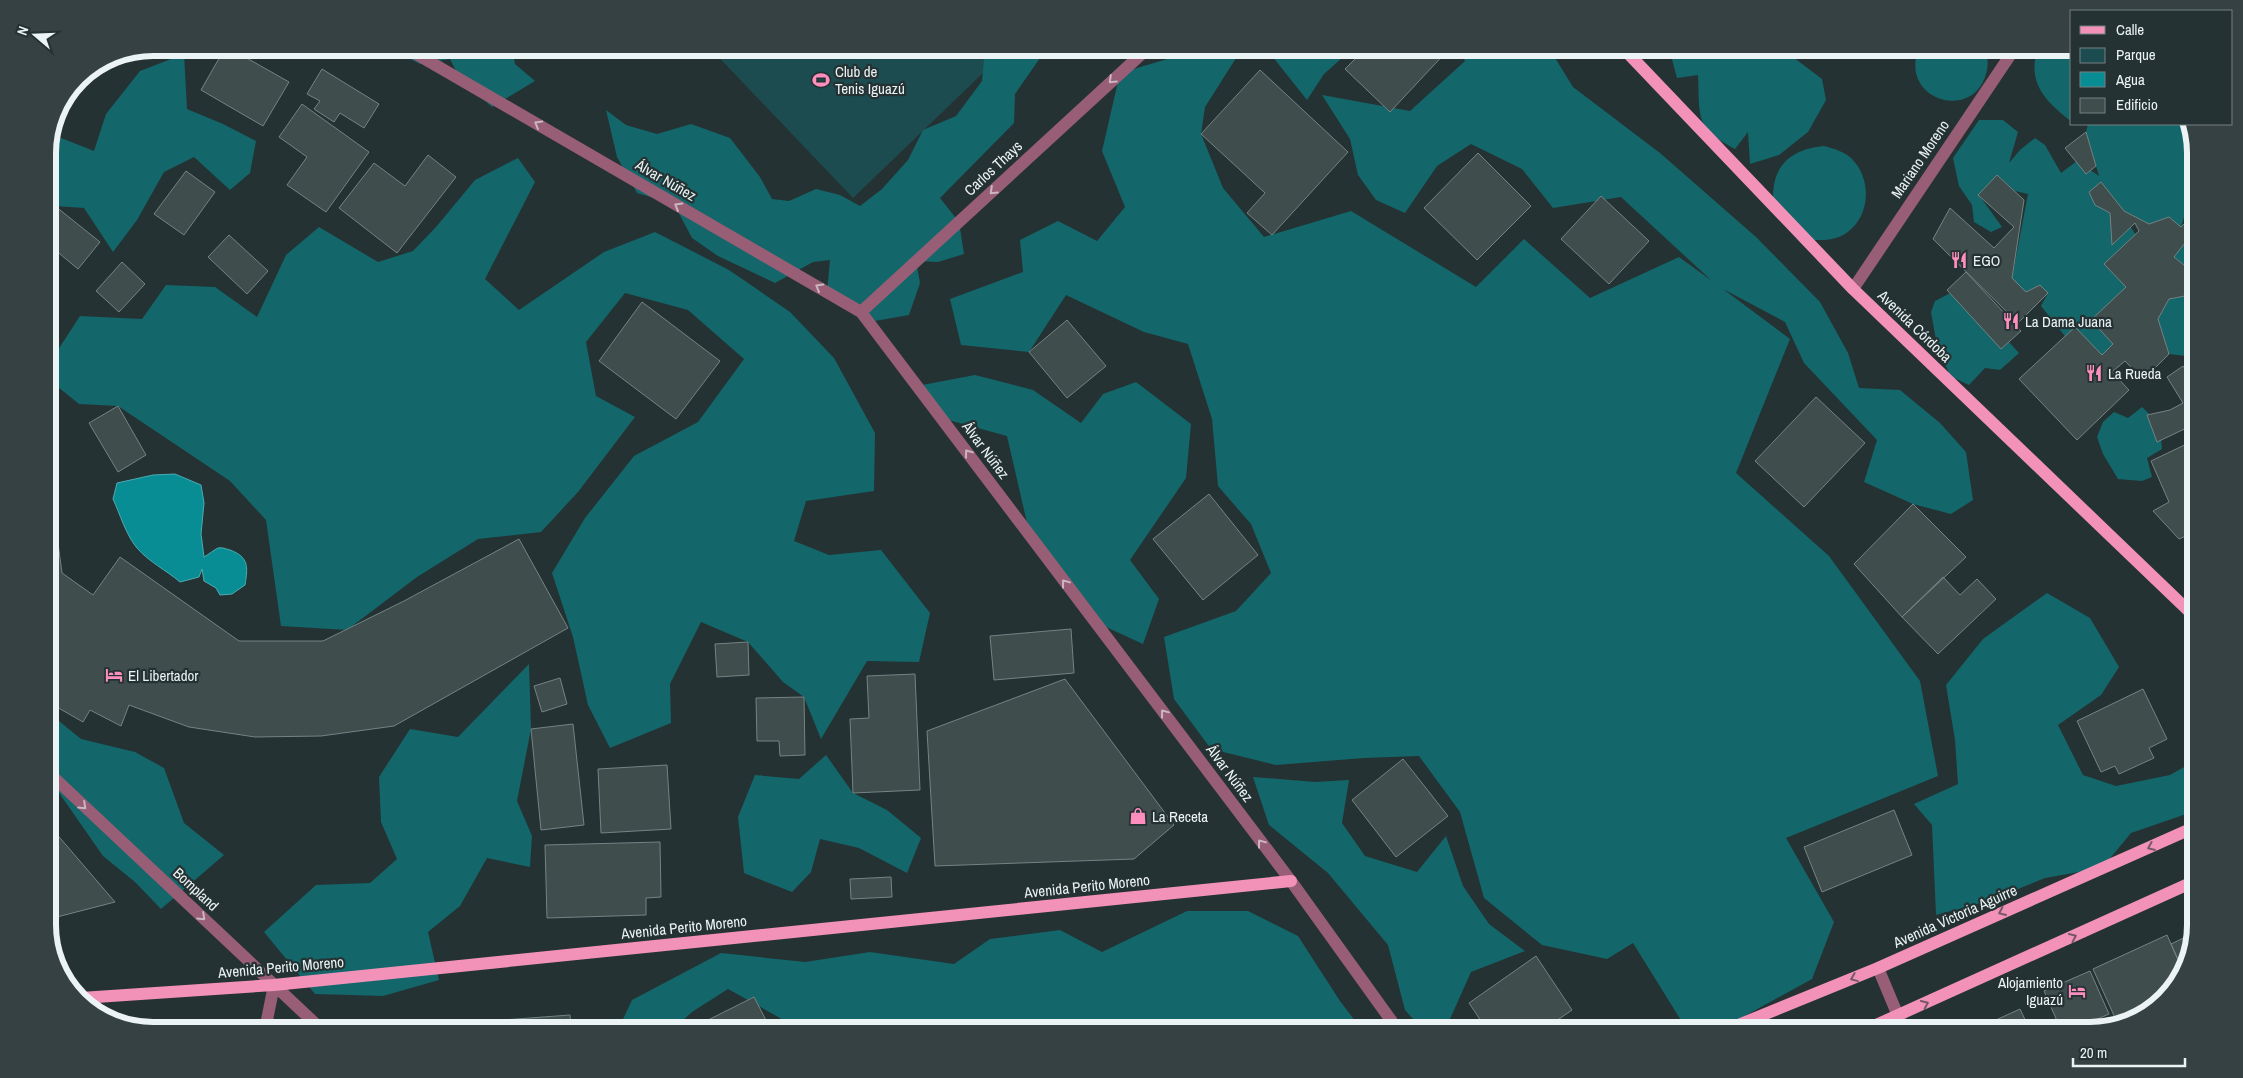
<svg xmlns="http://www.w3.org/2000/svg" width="2243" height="1078" font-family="'Archivo Narrow',sans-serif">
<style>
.green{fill:#1c4c4f}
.forest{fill:#13666a}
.water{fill:#088d94;stroke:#4cacb1}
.building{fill:#3f4d4d;stroke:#748384}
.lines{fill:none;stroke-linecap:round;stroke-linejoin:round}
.minor{stroke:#985e75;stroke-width:12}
.major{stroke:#f392b9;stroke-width:12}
.oneway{stroke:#cab7c1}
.oneway2{stroke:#775869}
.labels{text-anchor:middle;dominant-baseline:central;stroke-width:4.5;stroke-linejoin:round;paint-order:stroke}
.poi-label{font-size:15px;fill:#ebf3f4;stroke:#253233;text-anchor:start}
.street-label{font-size:15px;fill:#ebf3f4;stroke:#253233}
.rim{fill:none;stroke:#ebf3f4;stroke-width:6}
</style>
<rect width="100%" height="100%" fill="#253233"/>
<!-- green -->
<path class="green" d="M 710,48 L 1009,48 L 853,198 Z"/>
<!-- forest -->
<path class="forest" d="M 389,48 L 512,48 L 515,64 L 535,81 L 492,107 L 460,79 L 450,59 L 420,64 Z
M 985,48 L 1031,48 L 1040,58 L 1015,94 L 1014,123 L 940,198 L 959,222 L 964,254 L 938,262 L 916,261 L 920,283 L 909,315 L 869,322 L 827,292 L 830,260 L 813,262 L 775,283 L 718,256 L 692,238 L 674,204 L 637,193 L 617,157 L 606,110 L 626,125 L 657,134 L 691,124 L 730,138 L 760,177 L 772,199 L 789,201 L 816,189 L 840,195 L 860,206 L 882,189 L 908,160 L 923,130 L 956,116 L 982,81 Z
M 1258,48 L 1353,48 L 1324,74 L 1307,100 L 1272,56 Z
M 1458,48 L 1549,48 L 1573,87 L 1660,153 L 1756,237 L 1820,302 L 1848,353 L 1859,388 L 1900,390 L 1940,423 L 1966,452 L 1973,500 L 1951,514 L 1913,504 L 1864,482 L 1877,440 L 1804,363 L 1785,322 L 1723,289 L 1790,339 L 1736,473 L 1829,556 L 1920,681 L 1938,776 L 1786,838 L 1834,922 L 1812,979 L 1719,1030 L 1687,1030 L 1633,943 L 1607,959 L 1542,945 L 1484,898 L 1460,812 L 1419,756 L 1364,758 L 1276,765 L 1211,749 L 1174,699 L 1164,637 L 1236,611 L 1271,573 L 1251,524 L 1218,486 L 1212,419 L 1188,344 L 1144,332 L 1066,295 L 1029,352 L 961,345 L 950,299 L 1023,272 L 1020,240 L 1058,221 L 1097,241 L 1125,207 L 1102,151 L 1120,73 L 1198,50 L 1238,55 L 1205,107 L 1201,134 L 1223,188 L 1264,237 L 1351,211 L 1476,287 L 1524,239 L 1590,298 L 1679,257 L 1712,281 L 1621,197 L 1553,208 L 1522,169 L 1471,144 L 1437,166 L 1405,213 L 1376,200 L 1358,175 L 1350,139 L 1322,95 L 1410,111 L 1465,61 Z
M 1669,48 L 1781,48 L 1822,79 L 1826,100 L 1808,132 L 1779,155 L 1750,164 L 1748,132 L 1735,149 C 1694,127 1700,117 1698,75 L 1677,78 Z
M 1919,48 L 1984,48 C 1988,56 1989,64 1986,74 C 1972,123 1898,99 1919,48 Z
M 2038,48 L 2072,48 L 2072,122 C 2046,102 2026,83 2038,48 Z
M 184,54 L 187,109 L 223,124 L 256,141 L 250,173 L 230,190 L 194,157 L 164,172 L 137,220 L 113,252 L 84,208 L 55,206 L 48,208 L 48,145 L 61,138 L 94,151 L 106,114 L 140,71 Z
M 1979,120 L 2003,120 L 2018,132 L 2009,163 L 2020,150 L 2035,138 L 2045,145 L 2061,173 L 2077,161 L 2099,176 L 2086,132 L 2088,124 L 2188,124 L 2195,146 L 2195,205 L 2189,201 L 2181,227 L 2169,217 L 2149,224 L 2124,211 L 2101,183 L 2104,210 L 2127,222 L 2141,242 L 2129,267 L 2119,346 L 2109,358 L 2072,345 L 2041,306 L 2048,293 L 2040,286 L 2026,292 L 2012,278 L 2028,194 L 2015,191 L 1997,175 L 1979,195 L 2002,227 L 1991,232 L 1974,222 L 1972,205 L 1959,186 L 1953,158 Z
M 1824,146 C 1834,149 1844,151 1852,159 C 1874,181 1870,224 1839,237 C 1829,241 1819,240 1809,240 C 1801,232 1779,217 1775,208 C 1772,201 1773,192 1774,185 C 1778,159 1800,148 1824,146 Z
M 518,158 L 535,182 L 485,279 L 519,310 L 604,252 L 655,232 L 729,270 L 790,312 L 834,358 L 875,433 L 874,491 L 806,501 L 794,541 L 829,555 L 881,550 L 930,613 L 919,662 L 867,661 L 821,739 L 804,697 L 783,682 L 748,642 L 701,622 L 670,684 L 671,723 L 610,748 L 588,705 L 573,637 L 552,573 L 585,518 L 634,456 L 698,422 L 744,359 L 688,310 L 625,293 L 586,342 L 596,396 L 635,417 L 578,492 L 541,532 L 478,539 L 417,577 L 347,630 L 281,626 L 266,520 L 230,481 L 118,406 L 79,404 L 48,379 L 48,365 L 80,316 L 142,319 L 166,285 L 215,287 L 257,317 L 286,255 L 319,227 L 378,262 L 413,251 L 436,227 L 475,180 Z
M 2195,230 L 2195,274 L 2174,257 Z
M 1960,288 L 2019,353 L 2000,370 L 1985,368 L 1969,385 L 1950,376 L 1936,340 L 1931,312 L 1935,301 Z
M 2195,291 L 2195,357 L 2169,354 L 2158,319 L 2169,299 L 2190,295 Z
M 975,375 L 1033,390 L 1081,423 L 1103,394 L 1136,382 L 1191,424 L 1186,478 L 1130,560 L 1159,599 L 1143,644 L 1095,622 L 1030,536 L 1007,436 L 941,418 L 917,386 Z
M 2142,407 L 2160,424 L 2162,449 L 2147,458 L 2152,477 L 2142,481 L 2118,479 L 2103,454 L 2097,437 L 2103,422 L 2114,412 L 2128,418 Z
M 2047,593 L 2090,618 L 2119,667 L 2101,695 L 2058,725 L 2083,775 L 2116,786 L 2170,775 L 2195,761 L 2195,811 L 2131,833 L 2102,868 L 2045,878 L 1989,901 L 1936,915 L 1932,825 L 1914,804 L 1958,784 L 1955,740 L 1946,685 L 1983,639 Z
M 529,664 L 531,729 L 517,801 L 532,836 L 530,867 L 487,858 L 460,906 L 428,932 L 439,980 L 383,996 L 315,994 L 264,932 L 316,885 L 370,883 L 397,859 L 381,822 L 379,777 L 410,729 L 458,737 Z
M 48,712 L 81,739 L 135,752 L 164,768 L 184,823 L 224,855 L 161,909 L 135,882 L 103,856 L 48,777 Z
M 826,755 L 853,793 L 887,810 L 921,838 L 907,873 L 859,848 L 820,839 L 811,872 L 792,892 L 744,873 L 738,817 L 755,775 L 799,779 Z
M 1253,777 L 1315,782 L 1349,780 L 1342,823 L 1365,856 L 1417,872 L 1446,836 L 1463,886 L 1489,924 L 1525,951 L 1471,972 L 1450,1019 L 1464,1030 L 1423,1030 L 1405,1010 L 1388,945 L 1328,873 L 1269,825 Z
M 1187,911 L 1248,911 L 1298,936 L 1340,1001 L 1362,1030 L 791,1030 L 780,1018 L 728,989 L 692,1012 L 672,1030 L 618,1030 L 632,1000 L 721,953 L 805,962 L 870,952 L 954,964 L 990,939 L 1060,930 L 1102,952 Z"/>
<!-- water -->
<path class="water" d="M 175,474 L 201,485 L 204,503 L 201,534 L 204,557 C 209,554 214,550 218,548 C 222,547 226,549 230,550 C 249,557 248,567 245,585 L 232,594 L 220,595 L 216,588 L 204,581 L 202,569 L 199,577 L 180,582 C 166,570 149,562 137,548 C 126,535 120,514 113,499 L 117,483 L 153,475 Z"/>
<!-- building -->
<path class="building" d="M 225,48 L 229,48 L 289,82 L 263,126 L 201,90 Z
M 1366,48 L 1446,48 L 1448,50 L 1390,112 L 1345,69 Z
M 1891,48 L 1913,48 L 1902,59 Z
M 322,69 L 379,104 L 364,128 L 340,113 L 334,122 L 314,109 L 320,101 L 307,94 Z
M 1260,70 L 1348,152 L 1272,235 L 1247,213 L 1265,193 L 1201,134 Z
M 302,104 L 369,152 L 326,212 L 287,185 L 307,157 L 279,137 Z
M 2086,132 L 2096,166 L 2086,174 L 2065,148 Z
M 1478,153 L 1531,206 L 1477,260 L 1424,208 Z
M 428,155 L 456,177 L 397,253 L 339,208 L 374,163 L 405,186 Z
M 186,171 L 215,192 L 184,235 L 154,214 Z
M 1997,175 L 2024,200 L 2012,278 L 2026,292 L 2040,285 L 2048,293 L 2018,323 L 1933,239 L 1950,208 L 1994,248 L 2014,227 L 1978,195 Z
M 2101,182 L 2124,211 L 2149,224 L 2169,217 L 2181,227 L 2195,213 L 2189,200 L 2195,205 L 2195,230 L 2174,257 L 2195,274 L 2195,291 L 2190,295 L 2169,299 L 2158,319 L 2169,354 L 2143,380 L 2125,361 L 2112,372 L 2129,390 L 2077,440 L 2019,379 L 2075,327 L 2102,355 L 2113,344 L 2091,320 L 2126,287 L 2104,264 L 2139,231 L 2135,223 L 2112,245 L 2110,213 L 2095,205 L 2089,192 Z
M 1601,196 L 1649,241 L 1609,284 L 1561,239 Z
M 55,206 L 100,242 L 78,269 L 48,244 L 48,215 Z
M 229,235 L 268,271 L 247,294 L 208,257 Z
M 122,262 L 145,284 L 119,312 L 96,291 Z
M 1966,272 L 2021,331 L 2001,349 L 1947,290 Z
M 642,302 L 720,361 L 676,419 L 599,361 Z
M 1067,320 L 1106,366 L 1067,398 L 1029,352 Z
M 2183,366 L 2195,383 L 2195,424 L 2157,442 L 2147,415 L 2170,410 L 2183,403 L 2167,377 Z
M 1816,397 L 1865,443 L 1804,507 L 1755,461 Z
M 118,406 L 146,455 L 118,472 L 89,423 Z
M 2195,440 L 2195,532 L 2179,539 L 2153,511 L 2169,502 L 2151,461 Z
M 48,484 L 53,506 L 62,573 L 93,595 L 120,557 L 239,641 L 323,641 L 404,601 L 519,539 L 568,628 L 394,726 L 321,736 L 255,737 L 189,727 L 129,705 L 121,726 L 90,710 L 83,722 L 48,702 Z
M 1209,494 L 1258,555 L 1203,600 L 1153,539 Z
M 1913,504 L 1966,557 L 1902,617 L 1854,564 Z
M 1943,577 L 1960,595 L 1977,579 L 1996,599 L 1938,654 L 1902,617 Z
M 1071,629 L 1074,673 L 994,680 L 990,636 Z
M 748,642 L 749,675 L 717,677 L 715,644 Z
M 915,674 L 920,790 L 853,793 L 850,719 L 869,718 L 867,676 Z
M 560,678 L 567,704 L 542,712 L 534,686 Z
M 1065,679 L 1174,825 L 1134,859 L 935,866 L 927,731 Z
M 2143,689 L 2167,739 L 2149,748 L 2154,758 L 2119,774 L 2115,766 L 2101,772 L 2077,721 Z
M 804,697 L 805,755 L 780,756 L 779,741 L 757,741 L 756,698 Z
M 573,724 L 584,825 L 541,830 L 531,729 Z
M 1403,759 L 1448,816 L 1396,857 L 1352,800 Z
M 667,765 L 671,829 L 601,833 L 598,769 Z
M 1894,810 L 1912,855 L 1822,892 L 1804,847 Z
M 48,824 L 115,902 L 53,918 L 48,916 Z
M 660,842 L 661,897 L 646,898 L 646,915 L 547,918 L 545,845 Z
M 891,877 L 892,897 L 851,899 L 850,879 Z
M 2194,933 L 2187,966 L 2183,971 L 2171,944 Z
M 2167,935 L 2183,971 L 2160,999 L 2116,1020 L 2093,969 Z
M 1536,956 L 1572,1010 L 1543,1030 L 1487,1030 L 1469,1003 Z
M 2090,971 L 2109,1014 L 2072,1030 L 2061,1030 L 2044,991 Z
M 754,997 L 771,1030 L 688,1030 Z
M 2020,1009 L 2030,1030 L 1974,1030 Z
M 570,1015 L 571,1030 L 435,1030 L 436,1025 Z"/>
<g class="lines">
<!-- minor -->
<path class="minor" d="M 406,48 L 861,312 L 1291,881 L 1398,1030
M 1853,289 L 2015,48
M 861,312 L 1148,48
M 48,772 L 322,1030
M 1878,968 L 1904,1030
M 265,1030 L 274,985"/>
<!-- major -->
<path class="major" d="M 1623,48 L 1853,289 L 2195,617
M 81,998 L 274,985 L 1291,881
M 1726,1030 L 1878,968 L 2195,827
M 1865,1030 L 2195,881"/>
</g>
<!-- one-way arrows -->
<defs><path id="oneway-chevron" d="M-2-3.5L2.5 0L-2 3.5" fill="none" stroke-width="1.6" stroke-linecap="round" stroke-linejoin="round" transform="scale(1.25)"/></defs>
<g class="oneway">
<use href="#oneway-chevron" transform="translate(1112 80) rotate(137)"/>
<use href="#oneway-chevron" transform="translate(538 124) rotate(-150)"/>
<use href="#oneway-chevron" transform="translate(993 191) rotate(137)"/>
<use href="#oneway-chevron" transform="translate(678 206) rotate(-150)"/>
<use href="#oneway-chevron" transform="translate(819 287) rotate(-150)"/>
<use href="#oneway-chevron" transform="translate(968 453) rotate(-127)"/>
<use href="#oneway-chevron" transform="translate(1065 583) rotate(-127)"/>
<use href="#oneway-chevron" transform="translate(1164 713) rotate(-127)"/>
<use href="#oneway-chevron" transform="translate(83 806) rotate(43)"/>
<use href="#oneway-chevron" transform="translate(1261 843) rotate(-127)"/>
<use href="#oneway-chevron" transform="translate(202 917) rotate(43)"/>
</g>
<g class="oneway2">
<use href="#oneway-chevron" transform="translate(2151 847) rotate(157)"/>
<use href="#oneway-chevron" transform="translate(2002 912) rotate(156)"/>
<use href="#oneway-chevron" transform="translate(2073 937) rotate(-24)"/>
<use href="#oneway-chevron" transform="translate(1854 978) rotate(158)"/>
<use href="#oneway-chevron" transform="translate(1925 1004) rotate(-24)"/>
</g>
<!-- icons -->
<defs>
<g id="stadium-bare" transform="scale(1.35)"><path d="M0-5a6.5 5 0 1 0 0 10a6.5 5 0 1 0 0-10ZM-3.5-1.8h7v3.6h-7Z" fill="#fe8ebd" stroke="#253233" stroke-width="2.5" paint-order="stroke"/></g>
<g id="restaurant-bare" transform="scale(1.35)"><path d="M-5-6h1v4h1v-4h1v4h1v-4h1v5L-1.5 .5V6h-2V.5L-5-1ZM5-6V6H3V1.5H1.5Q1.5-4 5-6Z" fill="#fe8ebd" stroke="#253233" stroke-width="2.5" paint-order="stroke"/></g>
<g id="hotel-bare" transform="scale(1.35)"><path d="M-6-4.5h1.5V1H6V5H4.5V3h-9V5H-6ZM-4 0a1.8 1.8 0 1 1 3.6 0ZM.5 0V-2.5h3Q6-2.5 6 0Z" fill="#fe8ebd" stroke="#253233" stroke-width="2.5" paint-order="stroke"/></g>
<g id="shop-bare" transform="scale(1.35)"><path d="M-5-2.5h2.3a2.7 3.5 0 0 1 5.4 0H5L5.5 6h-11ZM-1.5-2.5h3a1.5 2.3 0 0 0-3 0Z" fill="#fe8ebd" stroke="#253233" stroke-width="2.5" paint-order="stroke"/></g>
</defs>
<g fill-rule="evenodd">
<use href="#stadium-bare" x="821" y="80"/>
<use href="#restaurant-bare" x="1959" y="260"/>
<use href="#restaurant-bare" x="2011" y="321"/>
<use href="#restaurant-bare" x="2094" y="373"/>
<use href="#hotel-bare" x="114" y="675"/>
<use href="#shop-bare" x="1138" y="816"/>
<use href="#hotel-bare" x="2077" y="991"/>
</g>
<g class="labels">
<!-- poi labels -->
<g class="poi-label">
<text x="835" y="71">Club de<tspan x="835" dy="17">Tenis Iguazú</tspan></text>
<text x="1973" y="260">EGO</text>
<text x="2025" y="321">La Dama Juana</text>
<text x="2108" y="373">La Rueda</text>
<text x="128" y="675">El Libertador</text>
<text x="1152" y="816">La Receta</text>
<text x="2063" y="982" text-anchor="end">Alojamiento<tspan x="2063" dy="17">Iguazú</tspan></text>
</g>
<!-- street labels -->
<g class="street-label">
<text transform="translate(1920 159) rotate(-56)">Mariano Moreno</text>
<text transform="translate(993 168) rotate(-43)">Carlos Thays</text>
<text transform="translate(666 180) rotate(30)">Álvar Núñez</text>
<text transform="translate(1915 326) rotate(44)">Avenida Córdoba</text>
<text transform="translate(986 450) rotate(53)">Álvar Núñez</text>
<text transform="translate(1230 773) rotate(53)">Álvar Núñez</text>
<text transform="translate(1087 886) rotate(-6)">Avenida Perito Moreno</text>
<text transform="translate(196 889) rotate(43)">Bompland</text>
<text transform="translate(1955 916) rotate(-24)">Avenida Victoria Aguirre</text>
<text transform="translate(684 927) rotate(-6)">Avenida Perito Moreno</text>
<text transform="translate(281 967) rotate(-5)">Avenida Perito Moreno</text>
</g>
</g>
<!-- crop -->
<path d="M0 0H2243V1078H0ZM153 56H2090A97 97 0 0 1 2187 153V925A97 97 0 0 1 2090 1022H153A97 97 0 0 1 56 925V153A97 97 0 0 1 153 56Z" fill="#354142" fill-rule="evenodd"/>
<path class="rim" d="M153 56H2090A97 97 0 0 1 2187 153V925A97 97 0 0 1 2090 1022H153A97 97 0 0 1 56 925V153A97 97 0 0 1 153 56Z"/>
<!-- legend -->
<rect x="2070" y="10" width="162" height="115" fill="#253233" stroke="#747f80"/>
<rect x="2080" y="26" width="25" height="8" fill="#f392b9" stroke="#747f80"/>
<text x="2116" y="35" font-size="15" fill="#ebf3f4">Calle</text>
<rect x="2080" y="48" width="25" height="15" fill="#1c4c4f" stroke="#747f80"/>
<text x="2116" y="60" font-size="15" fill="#ebf3f4">Parque</text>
<rect x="2080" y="72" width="25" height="15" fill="#088d94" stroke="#747f80"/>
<text x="2116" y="85" font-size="15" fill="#ebf3f4">Agua</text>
<rect x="2080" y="98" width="25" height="15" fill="#3f4d4d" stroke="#747f80"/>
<text x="2116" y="110" font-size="15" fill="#ebf3f4">Edificio</text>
<!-- north arrow -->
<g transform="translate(35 35) rotate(289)" stroke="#253233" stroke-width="4" paint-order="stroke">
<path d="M0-4L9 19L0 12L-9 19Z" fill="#ebf3f4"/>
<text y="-8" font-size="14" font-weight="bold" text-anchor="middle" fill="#ebf3f4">N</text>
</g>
<!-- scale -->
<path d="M2073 1058v8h112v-8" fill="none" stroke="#ebf3f4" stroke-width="2.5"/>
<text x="2080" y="1058" font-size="15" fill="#ebf3f4" stroke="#253233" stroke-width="4" paint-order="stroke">20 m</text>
</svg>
